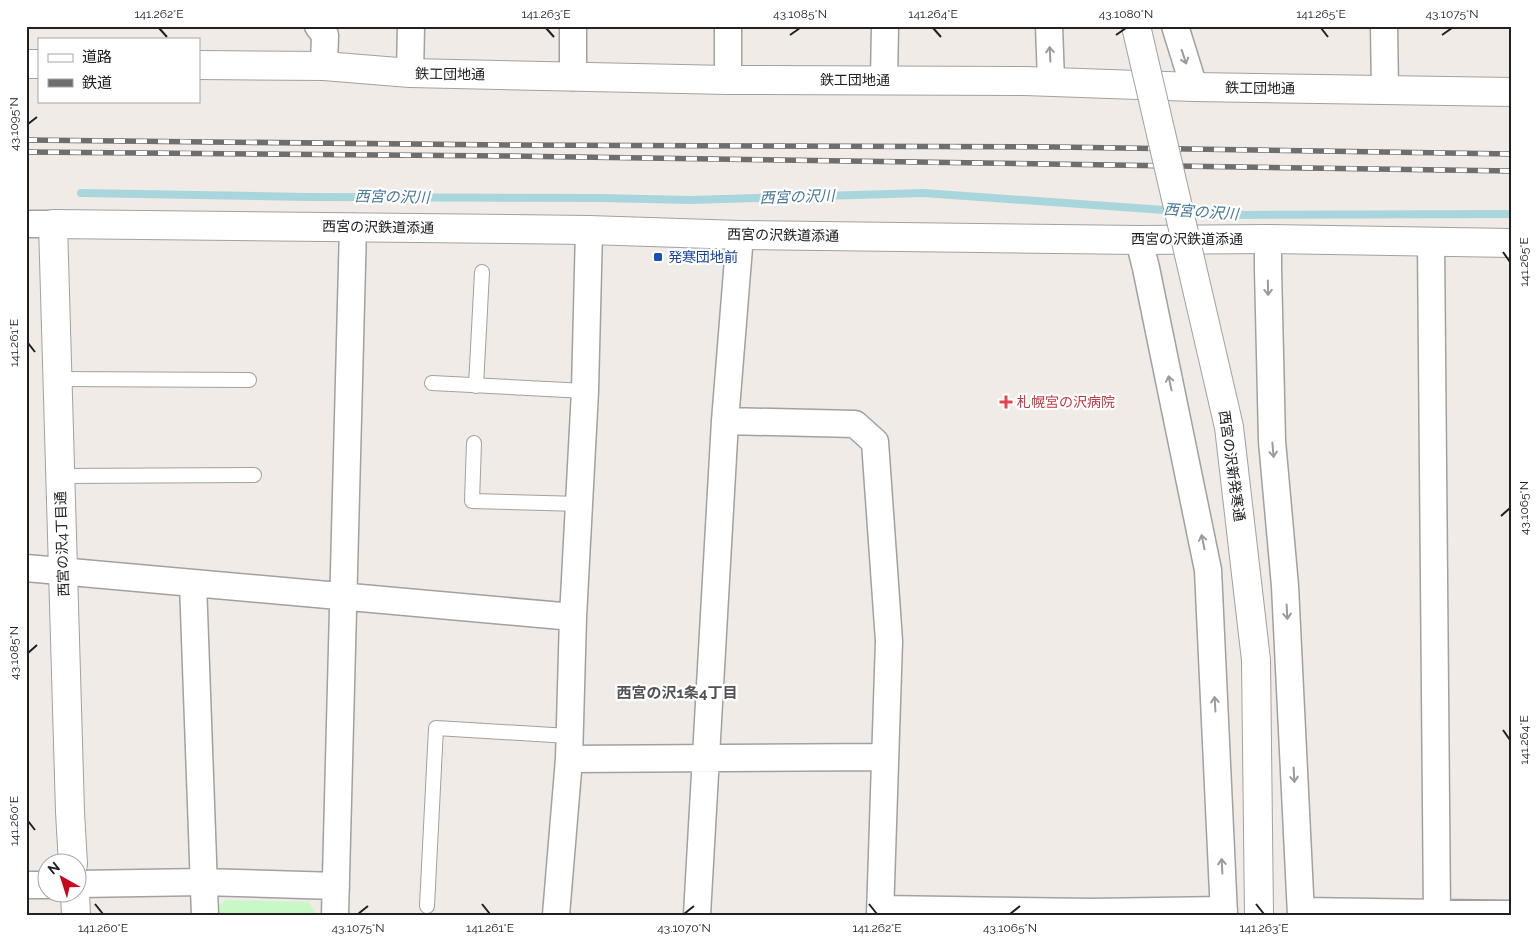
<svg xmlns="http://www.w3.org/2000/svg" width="1538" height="941" font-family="Raleway,'Noto Sans JP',sans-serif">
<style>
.park{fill:#c7f8c5}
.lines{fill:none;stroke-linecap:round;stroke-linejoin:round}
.stream{stroke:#a8d6dc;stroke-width:8}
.service-casing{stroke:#a1a1a1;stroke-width:16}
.minor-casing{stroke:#a1a1a1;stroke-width:29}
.tertiary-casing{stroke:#a1a1a1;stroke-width:30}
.service{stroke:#fff;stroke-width:14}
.minor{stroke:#fff;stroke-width:26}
.tertiary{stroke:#fff;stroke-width:28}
.rail-casing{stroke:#6e6e6e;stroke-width:5.5}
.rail{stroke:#fff;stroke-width:4;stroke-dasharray:11;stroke-linecap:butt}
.tertiary-bridge-casing{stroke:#a1a1a1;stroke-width:30;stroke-linecap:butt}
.tertiary-bridge{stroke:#fff;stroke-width:28}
.oneway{stroke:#9b9b9b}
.ticks{fill:none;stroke:#202020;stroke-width:2}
.transit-dot{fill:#1a4fb4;stroke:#fff;stroke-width:2}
.health-dot{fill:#e0444e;stroke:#fff;stroke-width:2}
.labels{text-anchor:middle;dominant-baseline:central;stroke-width:4.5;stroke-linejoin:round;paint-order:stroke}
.street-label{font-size:14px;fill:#202020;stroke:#fff}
.transit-label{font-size:14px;fill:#164399;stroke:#fff;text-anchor:start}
.health-label{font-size:14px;fill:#be3a42;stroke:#fff;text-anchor:start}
.water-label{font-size:15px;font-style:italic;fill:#457796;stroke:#fff}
.neighbourhood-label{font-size:15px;font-weight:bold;fill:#535353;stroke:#fff}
.neatline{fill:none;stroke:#202020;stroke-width:2}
.ticks-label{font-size:12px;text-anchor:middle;fill:#202020}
</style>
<rect width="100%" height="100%" fill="#f0ebe6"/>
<!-- park -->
<path class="park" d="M 225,900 L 309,902 L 317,915 L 218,915 L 217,909 Z"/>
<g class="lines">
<!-- stream -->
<path class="stream" d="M 81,193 L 309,197 L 600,198 L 691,200 L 923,193 L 1235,215 L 1512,214"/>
<!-- service casing -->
<g class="service-casing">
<path id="service" d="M 58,379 L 249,380
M 432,383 L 585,391
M 476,386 L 482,272
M 474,443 L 472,501 L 580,504
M 60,476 L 254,475
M 427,906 L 436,728 L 569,736"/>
</g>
<!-- minor casing -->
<g class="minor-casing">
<path id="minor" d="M 318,26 L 325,35 L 324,66
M 1049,26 L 1051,81
M 1175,26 L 1194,87
M 1384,26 L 1385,90
M 410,73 L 411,26
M 573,77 L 573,26
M 728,80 L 728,26
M 884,80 L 885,26
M 26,224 L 53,224
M 1268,239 L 1268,269 L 1272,441 L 1285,586 L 1301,915
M 1139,240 L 1146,268 L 1208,570 L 1224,915
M 1431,242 L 1437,915
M 725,421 L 855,424 L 875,442 L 889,641 L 880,915
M 26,568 L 573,617
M 193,583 L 205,915
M 569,759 L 885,757
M 78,884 L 203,882 L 336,886
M 26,885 L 48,885
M 880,909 L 1092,912 L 1224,910
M 1301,911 L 1512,914
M 335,915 L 353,227
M 556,915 L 569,759 L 573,617 L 585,391 L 589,230
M 697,915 L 725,421 L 740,235"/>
</g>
<!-- tertiary casing -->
<g class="tertiary-casing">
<path id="tertiary" d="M 26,64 L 39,64
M 199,65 L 324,66 L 410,73 L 728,80 L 1025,81 L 1194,87 L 1512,92
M 73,864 L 70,812 L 53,224 L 589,230 L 740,235 L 1139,240 L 1268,239 L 1512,243
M 75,894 L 76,915"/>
</g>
<!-- service -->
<use href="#service" class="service"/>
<!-- minor -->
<use href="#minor" class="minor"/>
<!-- tertiary -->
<use href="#tertiary" class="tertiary"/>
<!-- rail casing -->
<g class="rail-casing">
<path id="rail" d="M 26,140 L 506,145 L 1055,147 L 1512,154
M 26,152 L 508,156 L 1512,171"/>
</g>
<!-- rail -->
<use href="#rail" class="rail"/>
<!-- tertiary-bridge casing -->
<g class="tertiary-bridge-casing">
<path id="tertiary-bridge" d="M 1136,26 L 1229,427 L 1256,660 L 1259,915"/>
</g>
<!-- tertiary-bridge -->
<use href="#tertiary-bridge" class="tertiary-bridge"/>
</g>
<!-- one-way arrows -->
<defs><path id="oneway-shaft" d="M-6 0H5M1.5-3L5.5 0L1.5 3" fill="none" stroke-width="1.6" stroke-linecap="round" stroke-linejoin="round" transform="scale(1.25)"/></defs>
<g class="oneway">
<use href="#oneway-shaft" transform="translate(1050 54) rotate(-93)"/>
<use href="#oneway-shaft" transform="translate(1184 57) rotate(72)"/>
<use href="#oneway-shaft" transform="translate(1268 288) rotate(89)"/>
<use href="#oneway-shaft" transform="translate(1170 383) rotate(-102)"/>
<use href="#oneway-shaft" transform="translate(1273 450) rotate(85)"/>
<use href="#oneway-shaft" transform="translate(1203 542) rotate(-102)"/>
<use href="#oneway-shaft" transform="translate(1287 612) rotate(87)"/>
<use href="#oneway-shaft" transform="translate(1215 704) rotate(-93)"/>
<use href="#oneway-shaft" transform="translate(1294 775) rotate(87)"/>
<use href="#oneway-shaft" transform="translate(1222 866) rotate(-93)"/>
</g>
<!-- ticks -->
<path class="ticks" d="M 159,28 L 167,37M 546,28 L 554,37M 933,28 L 941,37M 1321,28 L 1328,37M 790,35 L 800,28M 1116,35 L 1126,28M 1442,35 L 1452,28M 28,124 L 37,117M 1503,252 L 1510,262M 28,343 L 35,352M 1501,516 L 1510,508M 28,653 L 37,645M 1503,730 L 1510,740M 28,821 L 35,830M 95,904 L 103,914M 482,904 L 490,914M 869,904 L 877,914M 1256,904 L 1264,914M 358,914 L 368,906M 684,914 L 694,906M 1010,914 L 1020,906"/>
<!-- markers -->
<rect class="transit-dot" x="653" y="252" width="10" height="10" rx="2.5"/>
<path class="health-dot" d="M1003.5 394.5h5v5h5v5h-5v5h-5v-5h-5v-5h5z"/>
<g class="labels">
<!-- street labels -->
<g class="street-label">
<text transform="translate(450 74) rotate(1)">鉄工団地通</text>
<text x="855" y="80">鉄工団地通</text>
<text transform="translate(1260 88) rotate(1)">鉄工団地通</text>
<text transform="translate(378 227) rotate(1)">西宮の沢鉄道添通</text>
<text transform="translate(783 235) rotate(1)">西宮の沢鉄道添通</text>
<text x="1187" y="239">西宮の沢鉄道添通</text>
<text transform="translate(1232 466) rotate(82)">西宮の沢新発寒通</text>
<text transform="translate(62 544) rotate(-92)">西宮の沢4丁目通</text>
</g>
<!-- transit labels -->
<g class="transit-label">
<text x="668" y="257">発寒団地前</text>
</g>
<!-- health labels -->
<g class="health-label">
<text x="1017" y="402">札幌宮の沢病院</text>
</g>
<!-- water labels -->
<g class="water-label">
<text transform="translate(392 197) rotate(1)">西宮の沢川</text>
<text transform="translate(797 197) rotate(-2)">西宮の沢川</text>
<text transform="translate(1201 212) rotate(4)">西宮の沢川</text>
</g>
<!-- neighbourhood labels -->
<g class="neighbourhood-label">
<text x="677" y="693">西宮の沢1条4丁目</text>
</g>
</g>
<!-- border -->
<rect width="1538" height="941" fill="none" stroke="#ffffff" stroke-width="55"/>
<!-- legend -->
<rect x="38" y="38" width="162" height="65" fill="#ffffff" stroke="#a6a6a6"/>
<rect x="48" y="54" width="25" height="8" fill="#ffffff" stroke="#a6a6a6"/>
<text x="82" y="62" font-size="15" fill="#202020">道路</text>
<rect x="48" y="79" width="25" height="8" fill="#6e6e6e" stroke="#a6a6a6"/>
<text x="82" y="88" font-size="15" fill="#202020">鉄道</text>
<!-- north arrow -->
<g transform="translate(62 878) rotate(321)"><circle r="24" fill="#ffffff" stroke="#a6a6a6"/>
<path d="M0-4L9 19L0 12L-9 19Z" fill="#c9061d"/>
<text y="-8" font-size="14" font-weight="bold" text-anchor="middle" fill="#202020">N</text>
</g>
<rect x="28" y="28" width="1482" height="886" class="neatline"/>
<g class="ticks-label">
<text x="159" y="18">141.262°E</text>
<text x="546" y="18">141.263°E</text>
<text x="800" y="18">43.1085°N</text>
<text x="933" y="18">141.264°E</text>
<text x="1126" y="18">43.1080°N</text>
<text x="1321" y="18">141.265°E</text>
<text x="1452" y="18">43.1075°N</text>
<text transform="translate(14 124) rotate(-90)" y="4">43.1095°N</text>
<text transform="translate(1524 262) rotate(-90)" y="4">141.265°E</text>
<text transform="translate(14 343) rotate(-90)" y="4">141.261°E</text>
<text transform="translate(1524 508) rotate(-90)" y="4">43.1065°N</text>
<text transform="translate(14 653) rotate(-90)" y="4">43.1085°N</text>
<text transform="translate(1524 740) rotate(-90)" y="4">141.264°E</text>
<text transform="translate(14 821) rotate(-90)" y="4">141.260°E</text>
<text x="103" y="932">141.260°E</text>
<text x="358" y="932">43.1075°N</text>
<text x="490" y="932">141.261°E</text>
<text x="684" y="932">43.1070°N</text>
<text x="877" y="932">141.262°E</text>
<text x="1010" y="932">43.1065°N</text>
<text x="1264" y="932">141.263°E</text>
</g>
</svg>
